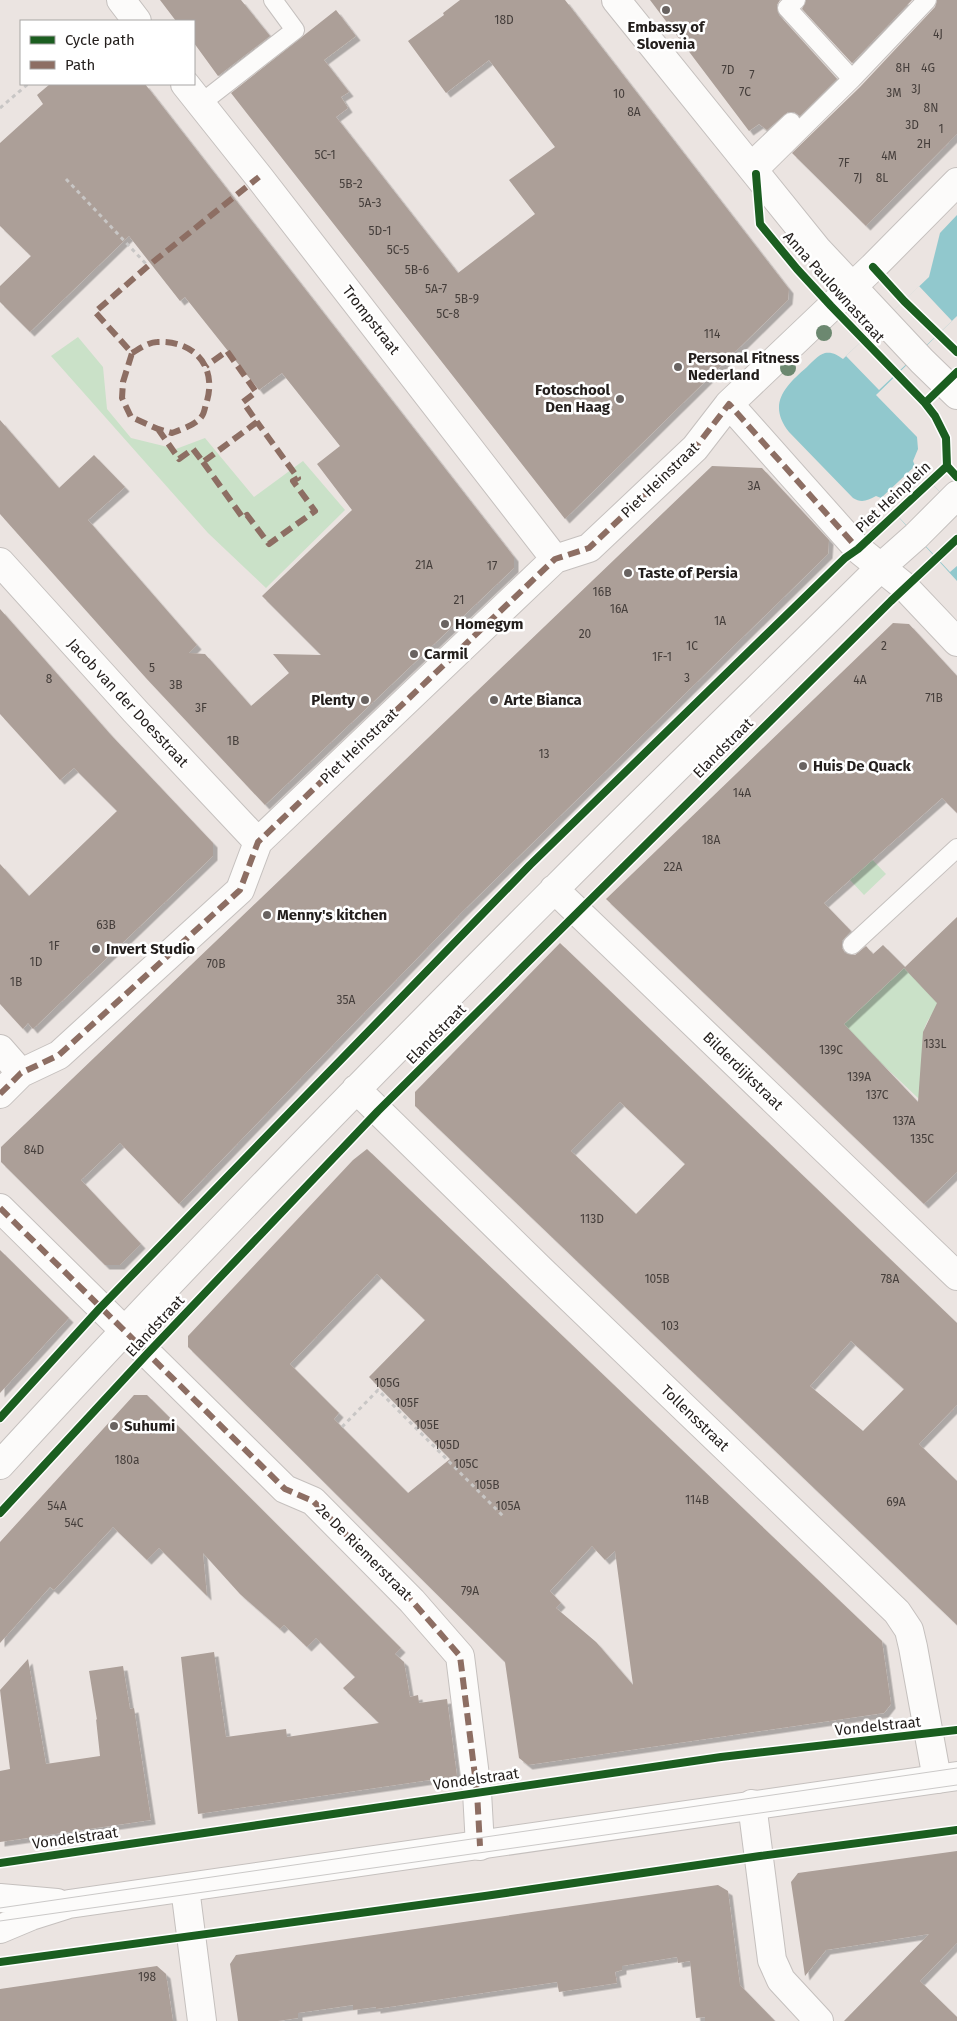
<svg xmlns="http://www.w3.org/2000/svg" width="957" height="2021" font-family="'Fira Sans',sans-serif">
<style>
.green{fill:#cae1c8}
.water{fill:#91c8cd}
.pier{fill:#ebe4e1}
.building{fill:#ac9f98;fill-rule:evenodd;filter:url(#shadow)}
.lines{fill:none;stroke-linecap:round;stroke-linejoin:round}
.lane-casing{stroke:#c5c0be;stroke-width:20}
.street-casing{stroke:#c5c0be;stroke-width:30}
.secondary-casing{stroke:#c5c0be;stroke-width:30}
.path{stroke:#c8c6c5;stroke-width:3;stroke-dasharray:4 4;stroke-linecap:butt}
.lane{stroke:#fcfbfa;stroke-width:18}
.street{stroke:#fcfbfa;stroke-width:28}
.secondary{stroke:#fcfbfa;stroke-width:28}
.tram{stroke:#cbc9c8;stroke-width:1}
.quiet{stroke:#8d6e63;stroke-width:6;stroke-dasharray:12 6;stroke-linecap:butt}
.cycleway-casing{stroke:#fff;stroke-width:11}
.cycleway{stroke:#1b5e20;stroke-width:8}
.tree{fill:#6c8870}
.poi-dot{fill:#696361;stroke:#fff;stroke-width:2}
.labels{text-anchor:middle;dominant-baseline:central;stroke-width:5;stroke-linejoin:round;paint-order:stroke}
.number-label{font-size:12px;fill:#453e3b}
.poi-label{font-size:15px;font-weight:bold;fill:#231e1c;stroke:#fff;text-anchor:start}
.street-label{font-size:15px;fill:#231e1c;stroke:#fff}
</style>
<defs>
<filter id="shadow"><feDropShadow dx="4.5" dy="4.5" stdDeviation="0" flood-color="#0004"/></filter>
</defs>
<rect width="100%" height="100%" fill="#ebe4e1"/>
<!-- green -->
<path class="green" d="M 78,337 L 103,367 L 107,409 L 131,438 L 176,449 L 205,438 L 254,497 L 303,461 L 345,510 L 266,588 L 208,533 L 51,356 Z
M 842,828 L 886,874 L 864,895 L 850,880 Z
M 905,967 L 940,1006 C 926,1019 920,1032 924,1051 L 957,1135 L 842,1026 Z"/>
<!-- water -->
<path class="water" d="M 957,215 L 957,316 L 876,395 L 917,437 L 918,449 L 913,461 L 915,466 L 957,510 L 957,581 L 881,498 L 876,496 C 867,501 861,503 853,498 L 789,432 C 767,404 785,386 807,367 C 812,362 818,355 825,353 C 833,352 837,355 843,359 L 929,277 L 940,233 Z"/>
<!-- pier -->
<path class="pier" d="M 919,286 L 952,321 L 879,390 L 846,356 Z
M 915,466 L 957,510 L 957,566 L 950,572 L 881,498 Z"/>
<!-- building -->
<path class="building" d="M 160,0 L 241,0 L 270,36 L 218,76 L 194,43 L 194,21 L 176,21 Z
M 460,0 L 565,0 L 789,289 L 788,300 L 565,519 L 231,93 L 336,10 L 356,36 L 324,60 L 349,92 L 341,97 L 348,108 L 336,117 L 458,273 L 535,214 L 509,180 L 555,147 L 489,60 L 446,93 L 408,41 L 444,15 L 443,13 Z
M 650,0 L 780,0 L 777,5 L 779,15 L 837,79 L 800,116 L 794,112 L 788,112 L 767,130 L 759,124 L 749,131 Z
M 806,0 L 912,0 L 852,63 L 802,9 Z
M 937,0 L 957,0 L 957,134 L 866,226 L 792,153 L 860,87 L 935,7 Z
M 50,84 L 145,84 L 514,557 L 514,568 L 265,805 L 146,678 L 0,514 L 0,420 L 59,488 L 94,455 L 125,487 L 88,520 L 197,645 L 189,653 L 205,654 L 251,706 L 289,673 L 273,654 L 321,655 L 262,596 L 352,510 L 317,464 L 340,446 L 282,373 L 259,390 L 185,297 L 180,301 L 129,236 L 30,332 L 0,302 L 0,286 L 31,256 L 0,226 L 0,143 L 43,104 L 37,95 Z
M 712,466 L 762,468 L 829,540 L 828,554 L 462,912 L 179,1204 L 120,1143 L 81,1180 L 141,1244 L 120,1265 L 105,1265 L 1,1162 L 1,1147 Z
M 0,609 L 110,734 L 213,843 L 213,856 L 33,1029 L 28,1023 L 23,1029 L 0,1004 L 0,864 L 29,896 L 117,811 L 74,768 L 60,780 L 0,714 Z
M 893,623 L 909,624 L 957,676 L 957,813 L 942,798 L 824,903 L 851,931 L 842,941 L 842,948 L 845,953 L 855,955 L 866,946 L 873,954 L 883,945 L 905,967 L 957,917 L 957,1172 L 924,1204 L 606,899 ZM 904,968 L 937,1003 L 923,1032 L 918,1102 L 844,1024 Z
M 560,943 L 957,1323 L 957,1405 L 919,1444 L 957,1481 L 957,1625 L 415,1106 L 415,1092 ZM 620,1102 L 685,1164 L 636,1214 L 571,1151 ZM 851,1341 L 904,1389 L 863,1431 L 810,1386 Z
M 367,1149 L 882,1641 L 891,1704 L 884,1713 L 528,1765 L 519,1758 L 505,1662 L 188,1347 L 188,1336 L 353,1160 ZM 377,1274 L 425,1320 L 369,1377 L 450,1459 L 408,1493 L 334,1419 L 339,1413 L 290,1364 ZM 592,1546 L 605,1560 L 615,1551 L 633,1685 L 596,1642 L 556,1608 L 561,1603 L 550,1591 Z
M 0,1250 L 69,1318 L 0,1393 Z
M 134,1395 L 147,1395 L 401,1648 L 395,1654 L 404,1662 L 410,1697 L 418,1695 L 419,1703 L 447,1699 L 457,1776 L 198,1814 L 181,1657 L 214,1652 L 226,1737 L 286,1729 L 287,1737 L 379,1723 L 343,1688 L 355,1677 L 316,1638 L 307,1647 L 284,1625 L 280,1629 L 240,1594 L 203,1553 L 207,1596 L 159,1548 L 147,1560 L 113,1527 L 54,1590 L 50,1587 L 0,1643 L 0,1542 Z
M 28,1659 L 46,1764 L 100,1756 L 96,1719 L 97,1720 L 89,1671 L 123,1666 L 130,1709 L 134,1708 L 151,1820 L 0,1842 L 0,1771 L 10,1769 L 0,1690 Z
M 957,1851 L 957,1943 L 920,1981 L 957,2017 L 957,2021 L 844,2021 L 929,1934 L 826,1950 L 805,1976 L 791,1882 L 798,1873 Z
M 718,1885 L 728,1891 L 740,1985 L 775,2021 L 705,2021 L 705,2017 L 696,2018 L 690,1961 L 678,1963 L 677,1957 L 622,1966 L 622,1970 L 615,1972 L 617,1983 L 559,1992 L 557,1982 L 376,2009 L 376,2007 L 353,2010 L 353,2005 L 326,2009 L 298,2013 L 298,2018 L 278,2021 L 238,2021 L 230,1964 L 236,1955 Z
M 157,1966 L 166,1974 L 173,2021 L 0,2021 L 0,1989 Z"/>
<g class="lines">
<!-- lane casing -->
<g class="lane-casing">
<path id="lane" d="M 796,0 L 787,8 L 852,79
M 200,104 L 295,30 L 273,0
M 748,163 L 791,122
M 756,174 L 852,79 L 927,0
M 852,945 L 957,848"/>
</g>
<!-- street casing -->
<g class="street-casing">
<path id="street" d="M 121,0 L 137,21
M 616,0 L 817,249 L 922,361 L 957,395
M 185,84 L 259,177 L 555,559
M 729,404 L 858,549 L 905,587 L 957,642
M 0,562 L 135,711 L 258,842
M 554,889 L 957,1276
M 0,1049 L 21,1073
M 356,1089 L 540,1269 L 897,1612 L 909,1630 L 913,1647 L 937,1779
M 0,1094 L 21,1073 L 59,1055 L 240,890 L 258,842 L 555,559 L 589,548 L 695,448 L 729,404 L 873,267 L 957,182
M 0,1208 L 285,1489 L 313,1501 L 412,1601 L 460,1656 L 477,1792 L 480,1846
M 0,1465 C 179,1269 365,1079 553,891 C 661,782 772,675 881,567 L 916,536 L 957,495
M 752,1804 L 772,1960 L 781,1980 L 819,2021
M 185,1888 L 202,2021"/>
</g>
<!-- secondary casing -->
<g class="secondary-casing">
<path id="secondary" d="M 0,1898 L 57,1903
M 0,1929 L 31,1916 L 69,1904 L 957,1776"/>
</g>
<!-- path -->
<path class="path" d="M 0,108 L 28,84
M 66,179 L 148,266
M 342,1427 L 378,1390 L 503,1516"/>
<!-- lane -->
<use href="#lane" class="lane"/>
<!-- street -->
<use href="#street" class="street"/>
<!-- secondary -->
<use href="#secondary" class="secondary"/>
<!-- tram -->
<path class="tram" d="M 0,1908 L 957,1768
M 0,1921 L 957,1785"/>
<!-- quiet -->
<path class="quiet" d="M 132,353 C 139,349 149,342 157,342 C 193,340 217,365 207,401 C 205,405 205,412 202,416 C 196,425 182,429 172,433 L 158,429 L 131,417 L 122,398 L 123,382 L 132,353 L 95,312 L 148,266 L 259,177
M 158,429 L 179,459 L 193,449 L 203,462 L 257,422 L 243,402 L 256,392 L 227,351 L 206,366
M 203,462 L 243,518 L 247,515 L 269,544 L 315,511 L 293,481 L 298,478 L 257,422
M 0,1094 L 21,1073 L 59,1055 L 240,890 L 258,842 L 555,559 L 589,548 L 695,448 L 729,404 L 858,549
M 0,1208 L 285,1489 L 313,1501 L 412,1601 L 460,1656 L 477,1792 L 480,1846"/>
<!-- cycleway casing -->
<g class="cycleway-casing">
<path id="cycleway" d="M 756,174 L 760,224 L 797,269 L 831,306 L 925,403
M 873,267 L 904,301 L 957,352
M 957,372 L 925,403 L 935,416 L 946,438 L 947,466 L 957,477
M 0,1418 L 100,1308 L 530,865 L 845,558 L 858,549 L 947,466
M 0,1513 L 147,1354 L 378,1111 L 891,601 L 957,539
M 0,1863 L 721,1757 L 957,1730
M 0,1962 L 485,1896 L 760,1856 L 957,1830"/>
</g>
<!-- cycleway -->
<use href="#cycleway" class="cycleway"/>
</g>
<!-- trees -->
<g class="tree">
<circle cx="824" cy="333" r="8"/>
<circle cx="788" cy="368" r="8"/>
</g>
<!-- markers -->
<g class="poi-dot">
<circle cx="666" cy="10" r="5"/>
<circle cx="678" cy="367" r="5"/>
<circle cx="620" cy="399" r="5"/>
<circle cx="628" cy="573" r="5"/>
<circle cx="445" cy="624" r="5"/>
<circle cx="414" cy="654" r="5"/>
<circle cx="365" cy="700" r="5"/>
<circle cx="494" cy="700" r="5"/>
<circle cx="803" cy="766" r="5"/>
<circle cx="267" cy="915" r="5"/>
<circle cx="96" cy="949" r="5"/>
<circle cx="114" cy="1426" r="5"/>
</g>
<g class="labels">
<!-- number labels -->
<g class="number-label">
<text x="504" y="20">18D</text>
<text x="938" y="34">4J</text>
<text x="903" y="68">8H</text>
<text x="928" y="68">4G</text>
<text x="728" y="70">7D</text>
<text x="752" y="75">7</text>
<text x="916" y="89">3J</text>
<text x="745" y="92">7C</text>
<text x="894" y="93">3M</text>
<text x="619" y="94">10</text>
<text x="931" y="108">8N</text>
<text x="634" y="112">8A</text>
<text x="912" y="125">3D</text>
<text x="941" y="129">1</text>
<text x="924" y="144">2H</text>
<text x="325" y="155">5C-1</text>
<text x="889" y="156">4M</text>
<text x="844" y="163">7F</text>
<text x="858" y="178">7J</text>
<text x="882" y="178">8L</text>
<text x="351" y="184">5B-2</text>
<text x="370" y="203">5A-3</text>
<text x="380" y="231">5D-1</text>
<text x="398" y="250">5C-5</text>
<text x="417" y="270">5B-6</text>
<text x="436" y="289">5A-7</text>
<text x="467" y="299">5B-9</text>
<text x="448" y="314">5C-8</text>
<text x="712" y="334">114</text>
<text x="754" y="486">3A</text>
<text x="424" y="565">21A</text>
<text x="492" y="566">17</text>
<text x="602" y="592">16B</text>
<text x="459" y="600">21</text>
<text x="619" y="609">16A</text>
<text x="720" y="621">1A</text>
<text x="585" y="634">20</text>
<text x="692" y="646">1C</text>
<text x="884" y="646">2</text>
<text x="662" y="657">1F-1</text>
<text x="152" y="668">5</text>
<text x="687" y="678">3</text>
<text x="49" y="679">8</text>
<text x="860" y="680">4A</text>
<text x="176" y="685">3B</text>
<text x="934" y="698">71B</text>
<text x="201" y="708">3F</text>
<text x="233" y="741">1B</text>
<text x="544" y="754">13</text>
<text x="742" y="793">14A</text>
<text x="711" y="840">18A</text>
<text x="673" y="867">22A</text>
<text x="106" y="925">63B</text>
<text x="54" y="946">1F</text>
<text x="36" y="962">1D</text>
<text x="216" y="964">70B</text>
<text x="16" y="982">1B</text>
<text x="346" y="1000">35A</text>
<text x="935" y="1044">133L</text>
<text x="831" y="1050">139C</text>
<text x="859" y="1077">139A</text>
<text x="877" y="1095">137C</text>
<text x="904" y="1121">137A</text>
<text x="922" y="1139">135C</text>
<text x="34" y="1150">84D</text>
<text x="592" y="1219">113D</text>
<text x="657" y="1279">105B</text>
<text x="890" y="1279">78A</text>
<text x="670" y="1326">103</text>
<text x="387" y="1383">105G</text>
<text x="407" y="1403">105F</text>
<text x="427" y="1425">105E</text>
<text x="447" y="1445">105D</text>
<text x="127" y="1460">180a</text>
<text x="466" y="1464">105C</text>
<text x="487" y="1485">105B</text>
<text x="697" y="1500">114B</text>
<text x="896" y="1502">69A</text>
<text x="57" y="1506">54A</text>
<text x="508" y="1506">105A</text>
<text x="74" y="1523">54C</text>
<text x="470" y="1591">79A</text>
<text x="147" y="1977">198</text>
</g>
<!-- poi labels -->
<g class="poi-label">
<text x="666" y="27" text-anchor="middle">Embassy of<tspan x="666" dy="17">Slovenia</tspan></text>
<text x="688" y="358">Personal Fitness<tspan x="688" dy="17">Nederland</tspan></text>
<text x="610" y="390" text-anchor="end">Fotoschool<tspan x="610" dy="17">Den Haag</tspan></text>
<text x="638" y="573">Taste of Persia</text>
<text x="455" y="624">Homegym</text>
<text x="424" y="654">Carmil</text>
<text x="355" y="700" text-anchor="end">Plenty</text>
<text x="504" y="700">Arte Bianca</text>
<text x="813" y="766">Huis De Quack</text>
<text x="277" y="915">Menny's kitchen</text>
<text x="106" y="949">Invert Studio</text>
<text x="124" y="1426">Suhumi</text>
</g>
<!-- street labels -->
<g class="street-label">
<text transform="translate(834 287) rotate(48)">Anna Paulownastraat</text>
<text transform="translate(371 320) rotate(52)">Trompstraat</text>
<text transform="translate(660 480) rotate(-44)">Piet Heinstraat</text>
<text transform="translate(893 497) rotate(-43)">Piet Heinplein</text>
<text transform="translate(128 703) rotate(47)">Jacob van der Doesstraat</text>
<text transform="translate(359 746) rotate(-44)">Piet Heinstraat</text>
<text transform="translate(723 748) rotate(-45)">Elandstraat</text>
<text transform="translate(436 1034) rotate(-45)">Elandstraat</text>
<text transform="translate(743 1071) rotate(44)">Bilderdijkstraat</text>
<text transform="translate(155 1326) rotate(-47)">Elandstraat</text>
<text transform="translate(695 1418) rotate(44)">Tollensstraat</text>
<text transform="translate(364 1552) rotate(45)">2e De Riemerstraat</text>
<text transform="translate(878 1726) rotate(-6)">Vondelstraat</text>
<text transform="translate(476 1779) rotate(-8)">Vondelstraat</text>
<text transform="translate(75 1838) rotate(-8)">Vondelstraat</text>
</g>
</g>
<!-- legend -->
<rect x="20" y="20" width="175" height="65" fill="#ffffff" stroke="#a7a5a4"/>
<rect x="30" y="36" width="25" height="8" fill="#1b5e20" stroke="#a7a5a4"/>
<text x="65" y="45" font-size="15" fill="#231e1c">Cycle path</text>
<rect x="30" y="61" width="25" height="8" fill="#8d6e63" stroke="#a7a5a4"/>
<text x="65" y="70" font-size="15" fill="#231e1c">Path</text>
</svg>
